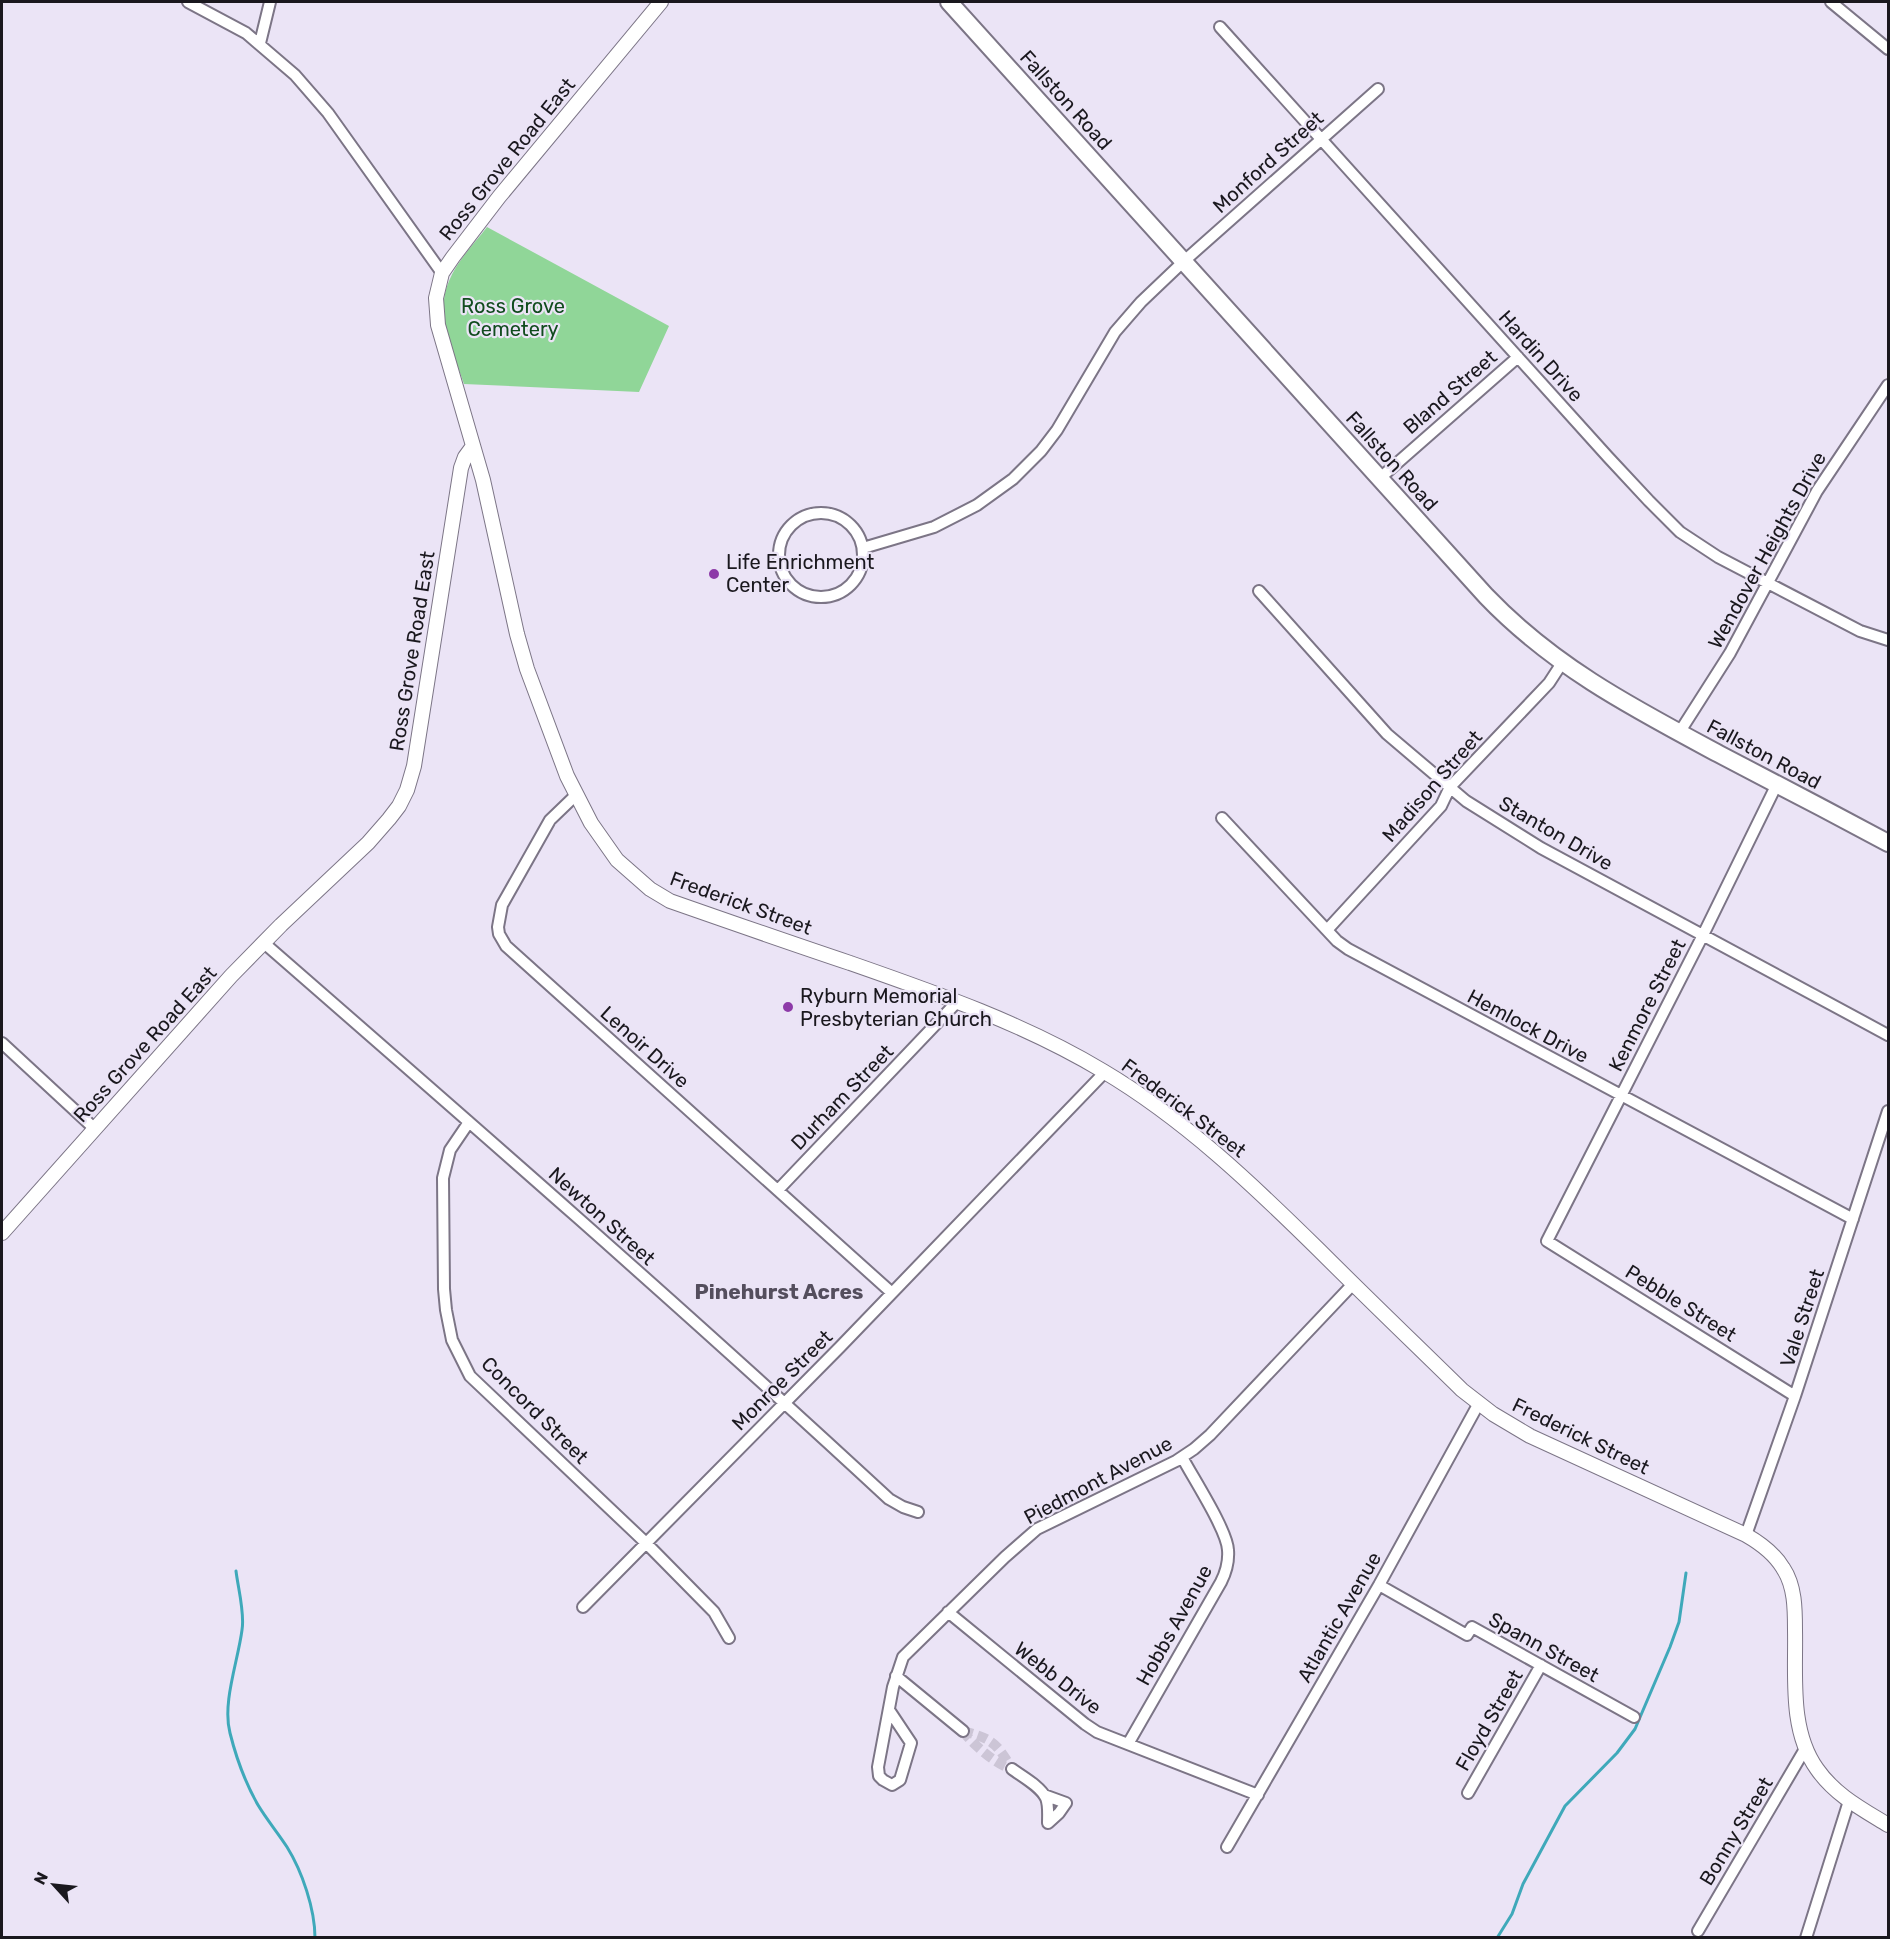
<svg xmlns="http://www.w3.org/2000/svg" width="1890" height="1939" font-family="Rubik,sans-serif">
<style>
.green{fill:#90d698}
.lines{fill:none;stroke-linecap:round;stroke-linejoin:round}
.stream{stroke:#3fa9ba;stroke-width:3}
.minor-tunnel{stroke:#ccc5d6;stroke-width:10;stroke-dasharray:10 5;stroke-linecap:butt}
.minor-casing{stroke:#7c7586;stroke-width:14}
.tertiary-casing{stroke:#7c7586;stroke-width:16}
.primary-casing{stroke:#7c7586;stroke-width:20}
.minor{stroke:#fff;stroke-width:10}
.tertiary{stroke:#fff;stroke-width:14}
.primary{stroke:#fff;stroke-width:16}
.poi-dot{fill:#8d3aa8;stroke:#ebe4f6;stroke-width:2}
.labels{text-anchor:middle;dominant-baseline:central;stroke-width:4.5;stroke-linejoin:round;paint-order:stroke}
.street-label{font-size:20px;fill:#1a181e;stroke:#ebe4f6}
.park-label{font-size:20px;fill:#114c1e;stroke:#ebe4f6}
.poi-label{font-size:20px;fill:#1a181e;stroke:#ebe4f6;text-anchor:start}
.neighbourhood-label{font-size:21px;font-weight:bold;fill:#544e5d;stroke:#ebe4f6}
</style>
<rect width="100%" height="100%" fill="#ebe4f6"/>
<!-- green -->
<path class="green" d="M 487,227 L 669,326 L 639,392 L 464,384 C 453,351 434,315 449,281 C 457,261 474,244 487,227 Z"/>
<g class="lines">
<!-- stream -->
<path class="stream" d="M 236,1571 C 238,1588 245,1613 242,1630 C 238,1661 222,1703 230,1733 C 236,1757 246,1784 258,1805 C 267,1820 278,1833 287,1847 C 302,1871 315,1909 315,1938
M 1497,1938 L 1512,1914 L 1523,1884 L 1565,1806 L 1617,1753 L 1635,1729 L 1670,1647 L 1679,1622 L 1686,1573"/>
<!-- minor-tunnel -->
<path class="minor-tunnel" d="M 963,1731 C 992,1739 996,1742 1012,1769
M 963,1731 C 973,1745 997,1765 1012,1769"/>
<!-- minor casing -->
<g class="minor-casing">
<path id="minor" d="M 188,2 L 246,33 L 295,75 L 328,113 L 442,273
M 1831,2 L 1888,49
M 1220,27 L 1608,457 L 1649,501 L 1680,532 L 1718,557 L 1860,631 L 1888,640
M 260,43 L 270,2
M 1379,479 L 1518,357
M779 555a42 42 0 1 1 84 0a42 42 0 1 1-84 0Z
M 863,548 L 934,527 L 977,505 L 1013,479 L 1041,451 L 1057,430 L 1115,332 L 1141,302 L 1183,262 L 1378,89
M 1259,591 L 1387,734 L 1466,801 L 1541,848 L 1888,1035
M 1679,733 L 1730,653 L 1817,491 L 1888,385
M 1777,784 L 1703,935 L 1547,1241 L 1795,1396
M 576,795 L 550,820 L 502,905 L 498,927 L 499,934 L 506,946 L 892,1293
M 1222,818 L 1337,941 L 1348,949 L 1853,1219
M 1327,930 L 1441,806 L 1450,787 L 1549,683 L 1562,663
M 264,943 C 474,1126 684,1309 889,1499 L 903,1507 L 918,1512
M 2,1043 L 95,1129
M 469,1122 L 450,1150 L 443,1178 L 444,1289 L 446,1310 L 452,1340 L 470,1376 L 646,1543 L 714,1612 L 729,1638
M 778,1190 L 957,1002
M 1746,1535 L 1795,1396 L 1888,1111
M 1379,1585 L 1467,1635 L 1472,1627 L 1634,1717
M 583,1607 L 840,1347 L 1105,1072
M 948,1612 L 1085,1724 L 1097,1732 L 1258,1795
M 896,1676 L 963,1731
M 889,1710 L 911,1743 L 900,1780 L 892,1785 L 883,1780 L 879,1776 L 878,1767 L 893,1687 L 903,1657 L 1005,1557 L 1037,1529 L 1176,1461 L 1194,1449 L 1210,1435 L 1353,1284
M 1128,1744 L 1221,1582 C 1226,1572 1229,1562 1228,1550 C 1227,1530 1193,1478 1182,1457
M 1012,1769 C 1023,1777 1040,1786 1046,1798 C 1049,1805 1048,1815 1048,1823
M 1468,1793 L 1541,1665
M 1044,1795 L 1066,1803 L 1059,1813 L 1048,1823
M 1227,1847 L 1379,1585 L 1479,1403
M 1698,1931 L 1805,1749
M 1806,1938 L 1849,1801"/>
</g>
<!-- tertiary casing -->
<g class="tertiary-casing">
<path id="tertiary" d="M 661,2 L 499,197 L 453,257 L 442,273 L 436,298 L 438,325 L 483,480 L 517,634 L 527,669 L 567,776 L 591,823 L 617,860 L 650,889 L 670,901 C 730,922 790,943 850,963 C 936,993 1025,1024 1103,1071 C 1184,1119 1253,1185 1319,1250 C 1366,1297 1414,1343 1462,1390 L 1493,1414 L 1530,1436 L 1746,1535 C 1760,1543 1774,1553 1783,1568 C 1795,1586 1795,1609 1795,1630 C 1796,1675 1789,1730 1817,1769 C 1835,1795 1862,1809 1888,1825
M 2,1233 L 231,976 L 281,925 L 368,843 L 389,819 L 399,806 L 407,790 L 414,766 L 461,468 L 465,457 L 473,446"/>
</g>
<!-- primary casing -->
<g class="primary-casing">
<path id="primary" d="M 949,2 L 1486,596 C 1554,667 1633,708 1719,754 C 1775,783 1832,813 1888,843"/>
</g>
<!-- minor -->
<use href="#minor" class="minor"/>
<!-- tertiary -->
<use href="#tertiary" class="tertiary"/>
<!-- primary -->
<use href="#primary" class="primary"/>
</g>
<!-- markers -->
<g class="poi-dot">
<circle cx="714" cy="574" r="6"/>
<circle cx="788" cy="1007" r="6"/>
</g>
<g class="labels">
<!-- street labels -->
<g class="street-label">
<text transform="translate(1066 100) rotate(48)">Fallston Road</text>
<text transform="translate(507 159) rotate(-51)">Ross Grove Road East</text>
<text transform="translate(1268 162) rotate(-42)">Monford Street</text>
<text transform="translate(1541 356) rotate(48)">Hardin Drive</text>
<text transform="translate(1450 392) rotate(-41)">Bland Street</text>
<text transform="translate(1392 461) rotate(48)">Fallston Road</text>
<text transform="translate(1767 550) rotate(-61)">Wendover Heights Drive</text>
<text transform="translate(412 651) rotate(-81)">Ross Grove Road East</text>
<text transform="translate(1764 754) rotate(28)">Fallston Road</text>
<text transform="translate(1432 786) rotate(-49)">Madison Street</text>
<text transform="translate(1556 833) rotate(30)">Stanton Drive</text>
<text transform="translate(741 903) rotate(20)">Frederick Street</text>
<text transform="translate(1647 1005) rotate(-63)">Kenmore Street</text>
<text transform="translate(1528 1026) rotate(28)">Hemlock Drive</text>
<text transform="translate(145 1044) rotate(-48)">Ross Grove Road East</text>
<text transform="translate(645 1047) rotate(42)">Lenoir Drive</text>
<text transform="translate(842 1097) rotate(-46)">Durham Street</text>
<text transform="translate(1184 1108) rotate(37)">Frederick Street</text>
<text transform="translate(602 1216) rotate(42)">Newton Street</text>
<text transform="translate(1681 1303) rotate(32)">Pebble Street</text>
<text transform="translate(1802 1318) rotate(-72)">Vale Street</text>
<text transform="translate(782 1380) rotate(-45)">Monroe Street</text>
<text transform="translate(535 1410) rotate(45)">Concord Street</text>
<text transform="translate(1581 1436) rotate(26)">Frederick Street</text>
<text transform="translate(1098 1480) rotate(-28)">Piedmont Avenue</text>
<text transform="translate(1339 1617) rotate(-60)">Atlantic Avenue</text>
<text transform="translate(1174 1625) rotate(-61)">Hobbs Avenue</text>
<text transform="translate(1544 1647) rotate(29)">Spann Street</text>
<text transform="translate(1058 1678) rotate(38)">Webb Drive</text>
<text transform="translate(1489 1720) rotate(-60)">Floyd Street</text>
<text transform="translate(1736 1831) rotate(-59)">Bonny Street</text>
</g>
<!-- park labels -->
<g class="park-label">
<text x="513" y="306">Ross Grove<tspan x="513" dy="23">Cemetery</tspan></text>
</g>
<!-- poi labels -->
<g class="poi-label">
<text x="726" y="562">Life Enrichment<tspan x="726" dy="23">Center</tspan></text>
<text x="800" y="996">Ryburn Memorial<tspan x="800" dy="23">Presbyterian Church</tspan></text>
</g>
<!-- neighbourhood labels -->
<g class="neighbourhood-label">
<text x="779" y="1291">Pinehurst Acres</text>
</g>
</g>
<!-- border -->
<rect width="1890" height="1939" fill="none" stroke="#1a181e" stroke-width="6"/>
<!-- north arrow -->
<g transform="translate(54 1885) rotate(297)" stroke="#ebe4f6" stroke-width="4.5" paint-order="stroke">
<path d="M0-4.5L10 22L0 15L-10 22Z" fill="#1a181e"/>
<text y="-9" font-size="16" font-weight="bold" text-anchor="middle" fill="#1a181e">N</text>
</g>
</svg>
